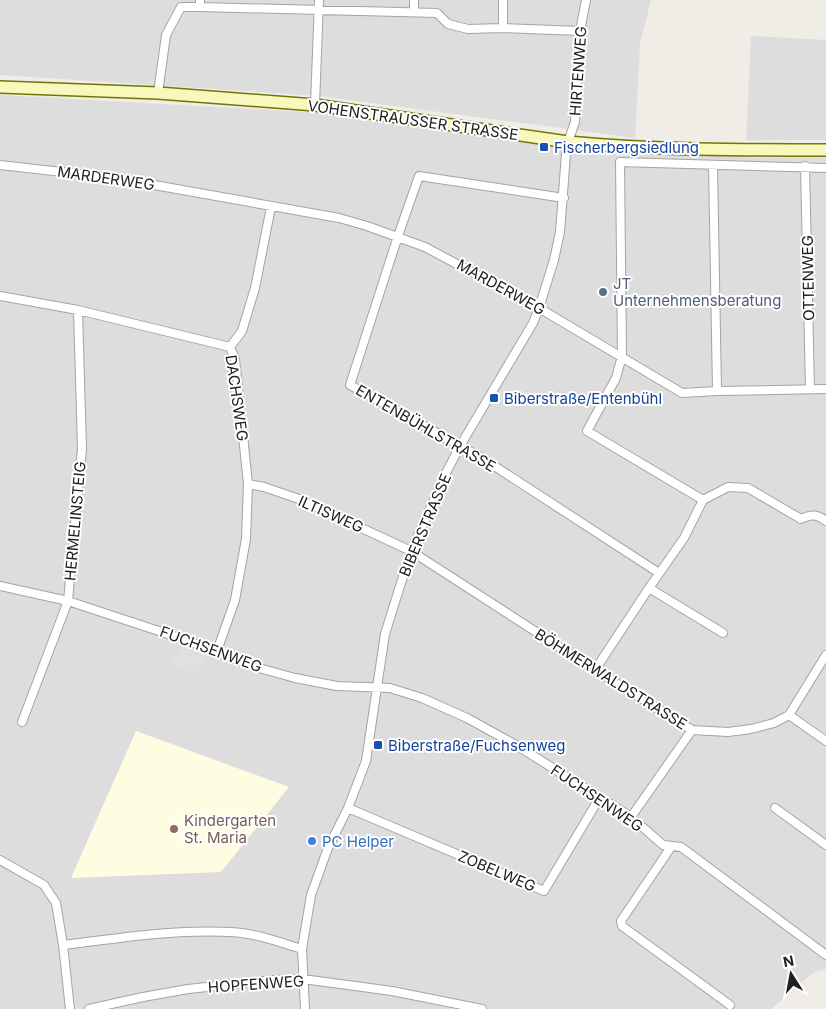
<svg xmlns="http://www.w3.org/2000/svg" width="826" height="1009" font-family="Inter,sans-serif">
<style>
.residential{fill:#dedddd}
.education{fill:#fefde1}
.parking{fill:#e0e0e0}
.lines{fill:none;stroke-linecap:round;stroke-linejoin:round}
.street-casing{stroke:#a4a4a4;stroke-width:10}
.secondary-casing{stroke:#707608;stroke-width:14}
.street{stroke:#fff;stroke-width:8}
.secondary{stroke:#f8f8bc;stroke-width:11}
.transit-dot{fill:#1a4fb4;stroke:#fff;stroke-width:2}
.service-dot{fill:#5c6f8a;stroke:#fff;stroke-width:2}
.education-dot{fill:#8d6e63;stroke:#fff;stroke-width:2}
.shop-dot{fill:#3f7fe0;stroke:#fff;stroke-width:2}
.labels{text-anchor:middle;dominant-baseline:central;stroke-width:4;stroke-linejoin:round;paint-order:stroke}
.street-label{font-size:15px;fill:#202020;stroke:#fff}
.transit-label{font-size:15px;fill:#164399;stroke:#fff;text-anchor:start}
.service-label{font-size:15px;fill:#4e5e75;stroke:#fff;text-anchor:start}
.education-label{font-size:15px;fill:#785e54;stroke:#fff;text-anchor:start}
.shop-label{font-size:15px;fill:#366cbe;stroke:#fff;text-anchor:start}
</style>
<rect width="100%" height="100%" fill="#f0ece6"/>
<!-- residential -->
<path class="residential" d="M 0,0 L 651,0 L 640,44 L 635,138 L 319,96 L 0,75 Z
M 751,36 L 826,40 L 826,140 L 746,140 Z
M 0,95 L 322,113 L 581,151 L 748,157 L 826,158 L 826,969 L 814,972 L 771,1009 L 0,1009 Z"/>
<!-- education -->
<path class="education" d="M 136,731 L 289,787 L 221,872 L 71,878 Z"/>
<!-- parking -->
<path class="parking" d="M 182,643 L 206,652 L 197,675 L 172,664 Z"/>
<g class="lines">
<!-- street casing -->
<g class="street-casing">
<path id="street" d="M 200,0 L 200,7 L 437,13 L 448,24 L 468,29 L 503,28 L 580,31
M 414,11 L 414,0
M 503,28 L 503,0
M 158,93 L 166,35 L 181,7 L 200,7
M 315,105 L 319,0
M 0,165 L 115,178 L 339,218 L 367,226 L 425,247 L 539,308 L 682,393 L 717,391 L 826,389
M 713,165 L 717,391
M 805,166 L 810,389
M 564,198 L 419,176 L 398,236 L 350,385 L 482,458 L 659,573
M 0,296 L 78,310 L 230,347 L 235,359 L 248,484 L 246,539 L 235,600 L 217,651
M 230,347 L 242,331 L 255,288 L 271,207
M 248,484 L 264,487 L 299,499 L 411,551 L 595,670 L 692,730 L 728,732 L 751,729 L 774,723 L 789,715 L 826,655
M 703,500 L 587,431 L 616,378 L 622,356 L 620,162 L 826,168
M 0,586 L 68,601 L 186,640 L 259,668 L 295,678 L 337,686 L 390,688 L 422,698 L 467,718 L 516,745 L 631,817 L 663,845 L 681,847 L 826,955
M 649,588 L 723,633
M 595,670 L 649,588 L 684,538 L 703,500 L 728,487 L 748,488 L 801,519 C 811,514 817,514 826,521
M 789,715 L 826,741
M 22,722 L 68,601 L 82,449 L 78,310
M 348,808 L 544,891 L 600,797
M 775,808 L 826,845
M 631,817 L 692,730
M 671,847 L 621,921 L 622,926 L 730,1005
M 0,860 L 44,885 L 56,903 L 63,945 L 70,1009
M 63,945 C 119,938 175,929 231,932 C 255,933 279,942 302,949
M 89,1009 L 143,997 L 188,989 L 274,980 L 303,979 L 392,991 L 482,1009
M 305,1009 L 302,949 L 311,895 L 328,848 L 348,808 L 366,761 L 385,634 L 411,551 L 446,473 L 460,446 L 533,323 L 539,308 L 554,260 L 560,232 L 566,154 L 568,142 L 575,122 L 580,31 L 586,0"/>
</g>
<!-- secondary casing -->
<g class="secondary-casing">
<path id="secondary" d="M 0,87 L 158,93 L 315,105 L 568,142 C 654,150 740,150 826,150"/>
</g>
<!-- street -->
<use href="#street" class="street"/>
<!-- secondary -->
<use href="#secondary" class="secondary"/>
</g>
<!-- markers -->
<g class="transit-dot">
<rect x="539" y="142" width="10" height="10" rx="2.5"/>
<rect x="489" y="393" width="10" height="10" rx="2.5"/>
<rect x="373" y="740" width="10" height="10" rx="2.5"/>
</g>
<circle class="service-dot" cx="603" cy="292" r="5"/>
<circle class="education-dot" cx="174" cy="829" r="5"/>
<circle class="shop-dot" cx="312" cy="841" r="5"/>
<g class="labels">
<!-- street labels -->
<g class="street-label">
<text transform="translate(578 71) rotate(-86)">HIRTENWEG</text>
<text transform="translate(413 120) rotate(8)">VOHENSTRAUSSER STRASSE</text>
<text transform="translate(106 178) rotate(8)">MARDERWEG</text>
<text transform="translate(808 278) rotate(-91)">OTTENWEG</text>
<text transform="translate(501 287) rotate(29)">MARDERWEG</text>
<text transform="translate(237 398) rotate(82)">DACHSWEG</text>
<text transform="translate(426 428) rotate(30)">ENTENBÜHLSTRASSE</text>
<text transform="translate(331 514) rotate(24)">ILTISWEG</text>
<text transform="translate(75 521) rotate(-85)">HERMELINSTEIG</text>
<text transform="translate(425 525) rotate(-67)">BIBERSTRASSE</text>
<text transform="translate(211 649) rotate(20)">FUCHSENWEG</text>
<text transform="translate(611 679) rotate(32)">BÖHMERWALDSTRASSE</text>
<text transform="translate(597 798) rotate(34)">FUCHSENWEG</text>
<text transform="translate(497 871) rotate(23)">ZOBELWEG</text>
<text transform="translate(256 984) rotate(-4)">HOPFENWEG</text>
</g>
<!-- transit labels -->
<g class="transit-label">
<text x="554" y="147">Fischerbergsiedlung</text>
<text x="504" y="398">Biberstraße/Entenbühl</text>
<text x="388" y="745">Biberstraße/Fuchsenweg</text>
</g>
<!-- service labels -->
<g class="service-label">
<text x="613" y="283">JT<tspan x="613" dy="17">Unternehmensberatung</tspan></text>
</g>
<!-- education labels -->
<g class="education-label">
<text x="184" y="820">Kindergarten<tspan x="184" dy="17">St. Maria</tspan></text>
</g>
<!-- shop labels -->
<g class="shop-label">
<text x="322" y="841">PC Helper</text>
</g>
</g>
<!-- north arrow -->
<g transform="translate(791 974) rotate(349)" stroke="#ffffff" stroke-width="4" paint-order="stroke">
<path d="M0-4L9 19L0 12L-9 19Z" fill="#202020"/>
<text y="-8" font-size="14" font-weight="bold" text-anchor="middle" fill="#202020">N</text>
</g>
</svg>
